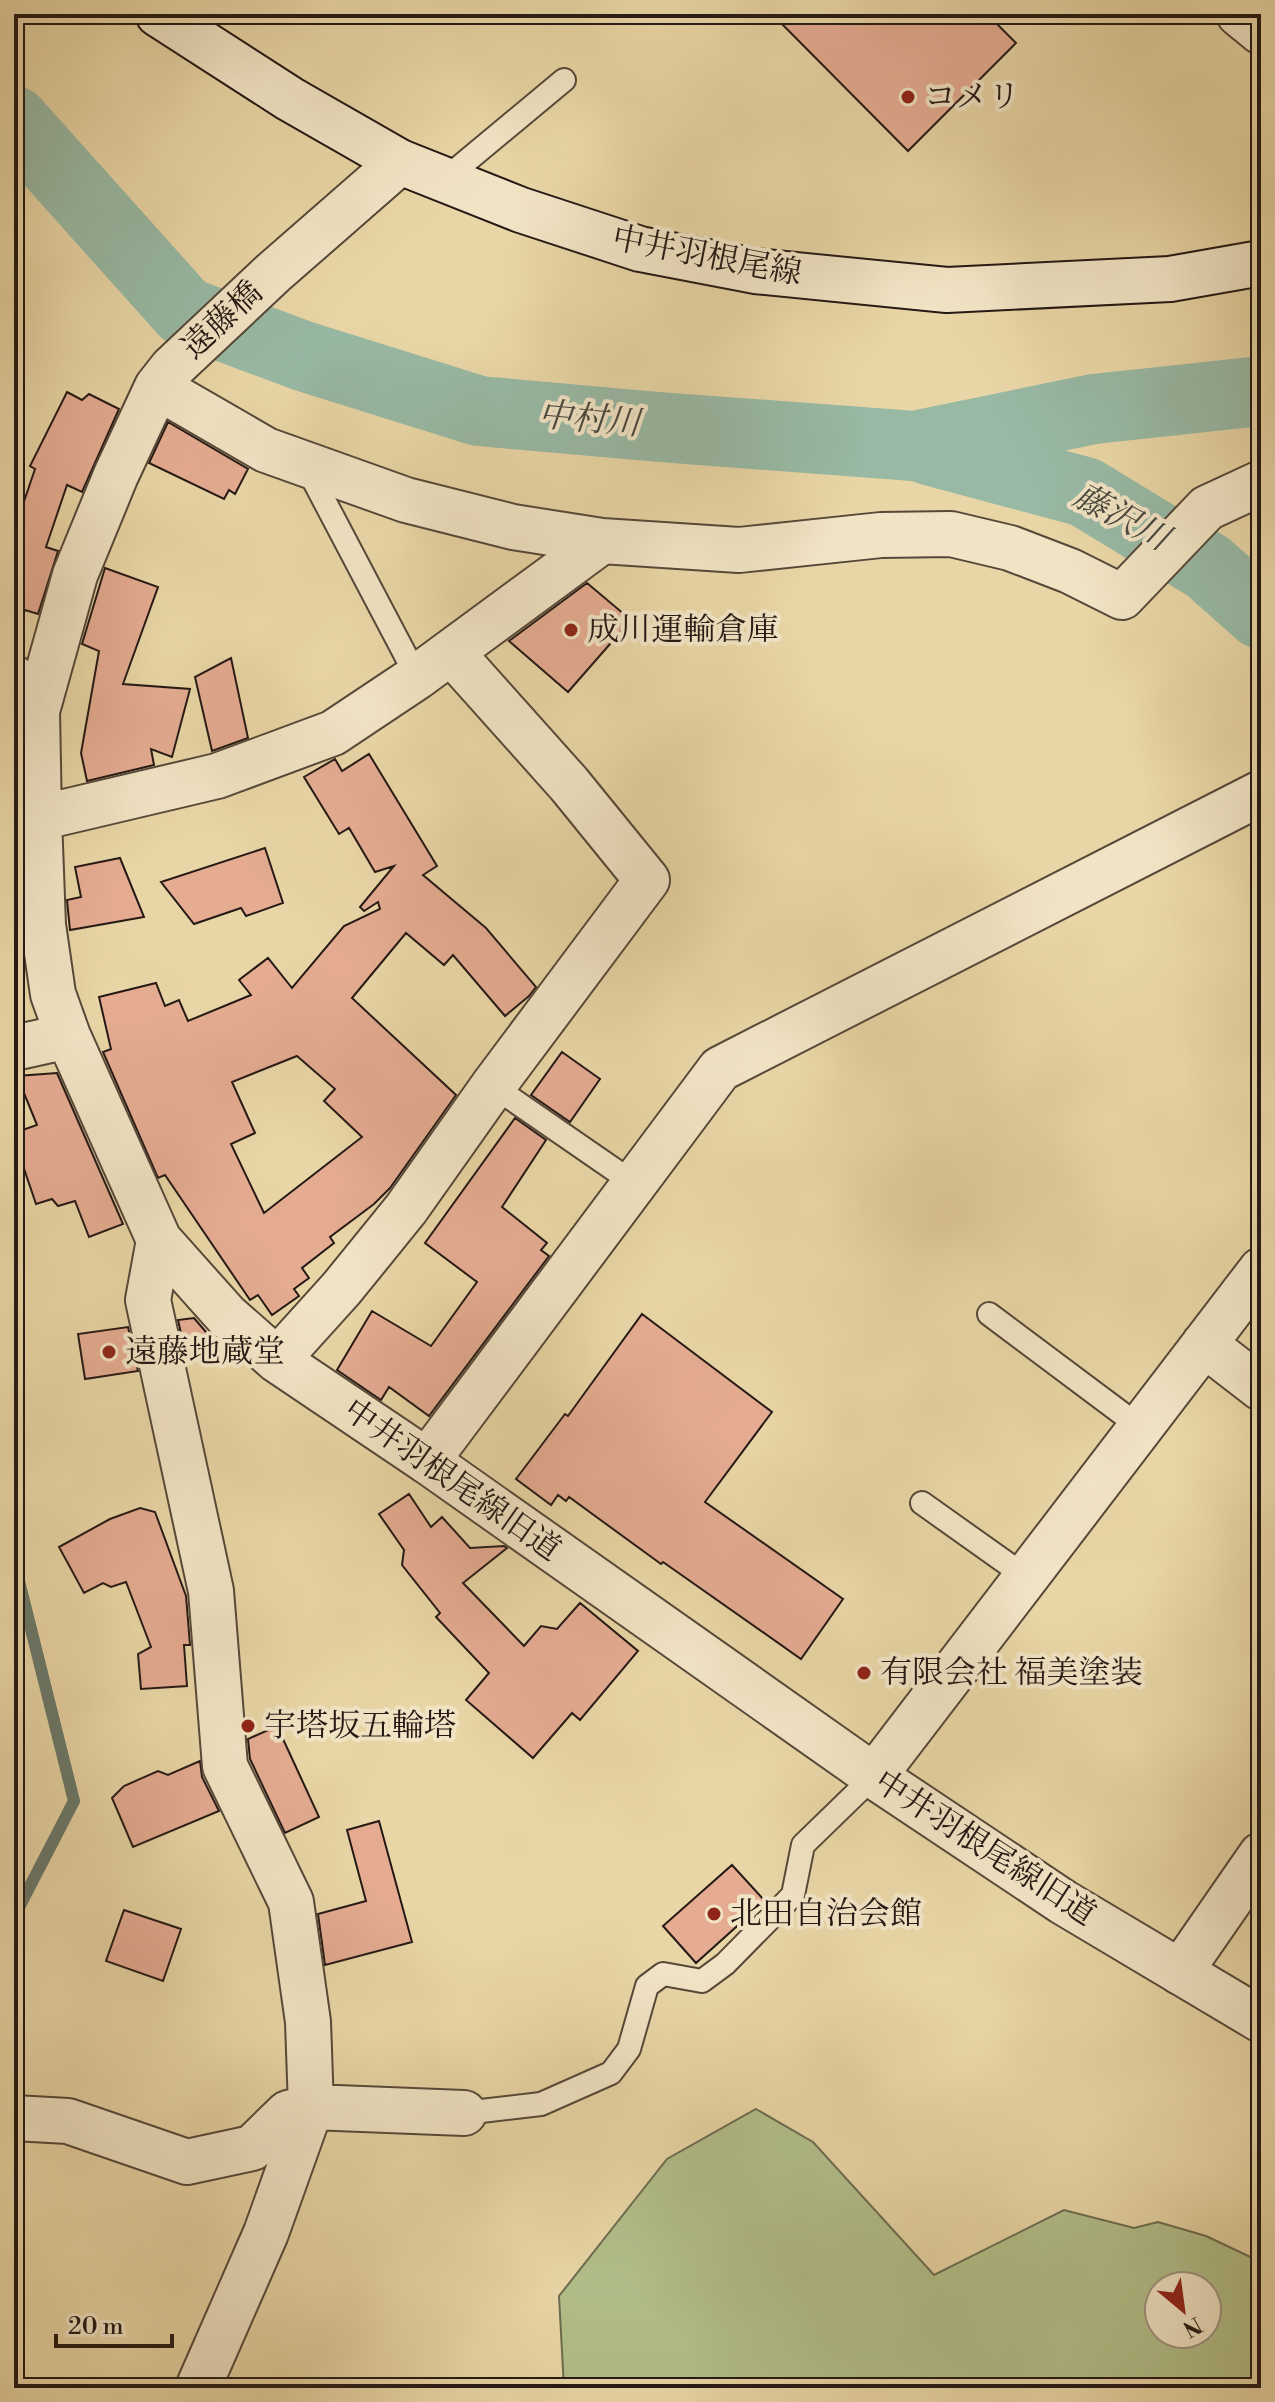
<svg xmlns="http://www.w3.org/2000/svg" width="1275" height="2402" font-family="'Libre Bodoni','Noto Serif JP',serif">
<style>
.green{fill:#b2bf8a;stroke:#6c6c50;stroke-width:2;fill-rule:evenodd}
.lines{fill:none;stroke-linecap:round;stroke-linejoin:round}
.stream{stroke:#6a796b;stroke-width:12}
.river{stroke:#98b9a4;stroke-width:70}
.building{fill:#e5ac92;stroke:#251915;stroke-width:2;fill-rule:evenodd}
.service-casing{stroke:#564839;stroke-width:26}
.minor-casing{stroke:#564839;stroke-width:48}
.tertiary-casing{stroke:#564839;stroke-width:48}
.secondary-casing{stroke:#251915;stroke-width:48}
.service{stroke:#f1e4c5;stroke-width:22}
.minor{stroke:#f1e4c5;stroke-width:44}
.tertiary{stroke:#f1e4c5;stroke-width:44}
.secondary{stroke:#f1e4c5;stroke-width:44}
.poi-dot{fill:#8f2418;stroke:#f1e4c5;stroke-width:3}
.labels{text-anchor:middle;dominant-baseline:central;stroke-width:8;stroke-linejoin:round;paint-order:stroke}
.poi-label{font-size:32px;fill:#251915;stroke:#f1e4c5;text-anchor:start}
.street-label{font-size:32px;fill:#251915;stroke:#f1e4c5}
.water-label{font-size:34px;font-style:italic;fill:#484940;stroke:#f1e4c5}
</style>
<rect width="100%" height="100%" fill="#e9d6a6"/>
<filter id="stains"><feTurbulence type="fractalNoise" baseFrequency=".0025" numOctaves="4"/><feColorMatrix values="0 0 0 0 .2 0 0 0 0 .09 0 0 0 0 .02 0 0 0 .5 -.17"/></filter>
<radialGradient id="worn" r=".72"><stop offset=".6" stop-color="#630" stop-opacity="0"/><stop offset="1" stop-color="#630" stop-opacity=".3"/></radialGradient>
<!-- green -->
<path class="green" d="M 756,2109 L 813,2142 L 934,2275 L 1064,2210 L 1134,2228 L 1158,2222 L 1206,2236 L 1261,2262 L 1261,2388 L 564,2388 L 559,2296 L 667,2159 ZM 1159,2286 L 1207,2286 L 1207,2334 L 1159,2334 Z"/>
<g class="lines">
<!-- stream -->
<path class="stream" d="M 14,1561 L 74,1801 L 14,1917"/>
<!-- river -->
<path class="river" d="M 14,121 L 185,312 L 303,356 L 479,411 L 659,427 L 914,446 L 1094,409 L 1261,391
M 928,450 L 1085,492 L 1208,567 L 1261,614"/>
</g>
<!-- building -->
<path class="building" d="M 772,14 L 987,14 L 1016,43 L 908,151 Z
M 67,392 L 82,400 L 89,394 L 119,409 L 82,492 L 67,485 L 46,547 L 58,551 L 38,614 L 25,610 L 19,626 L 14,625 L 14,531 L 35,469 L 30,466 Z
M 168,422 L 248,469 L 235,494 L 229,490 L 224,499 L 149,463 Z
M 105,568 L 158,587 L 123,684 L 190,689 L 172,757 L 151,749 L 154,765 L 87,781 L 81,753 L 99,651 L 82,644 Z
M 587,583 L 631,620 L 568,692 L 509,641 Z
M 231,658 L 248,738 L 212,751 L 195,677 Z
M 369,754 L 437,866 L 423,875 L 486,928 L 536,987 L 529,996 L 505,1016 L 453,955 L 444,965 L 406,933 L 352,998 L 456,1095 L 390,1188 L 374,1204 L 330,1237 L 334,1243 L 302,1268 L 309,1278 L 294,1289 L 299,1296 L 272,1315 L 258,1295 L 250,1300 L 165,1175 L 158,1178 L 103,1052 L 111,1049 L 99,997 L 156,983 L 165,1006 L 179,1000 L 188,1021 L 251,995 L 239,980 L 268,958 L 292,988 L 344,926 L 380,909 L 378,902 L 364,911 L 360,907 L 394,866 L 375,872 L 349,828 L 339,834 L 304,777 L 335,759 L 342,771 ZM 297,1056 L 335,1089 L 324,1101 L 362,1137 L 264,1213 L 231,1144 L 255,1133 L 232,1082 Z
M 265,848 L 283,903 L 246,916 L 241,908 L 194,924 L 161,882 Z
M 120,858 L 144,917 L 70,930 L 67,900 L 81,897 L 75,867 Z
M 562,1052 L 600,1079 L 570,1122 L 531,1095 Z
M 57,1073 L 123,1224 L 89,1237 L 75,1201 L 58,1206 L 52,1199 L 36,1204 L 14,1139 L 14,1133 L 37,1125 L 17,1076 Z
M 515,1118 L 546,1140 L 502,1207 L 547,1243 L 541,1250 L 549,1256 L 429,1416 L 389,1387 L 381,1400 L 337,1370 L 372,1311 L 431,1346 L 477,1282 L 425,1243 Z
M 642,1314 L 772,1412 L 705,1502 L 843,1599 L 801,1659 L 663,1562 L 661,1564 L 569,1497 L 566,1501 L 558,1495 L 551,1505 L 516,1479 L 565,1414 L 568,1416 Z
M 194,1318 L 206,1332 L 210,1350 L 186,1356 L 178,1320 Z
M 128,1327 L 138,1371 L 85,1379 L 78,1334 Z
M 409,1494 L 431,1527 L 442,1517 L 470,1548 L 504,1546 L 507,1548 L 463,1583 L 524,1646 L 541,1626 L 557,1629 L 580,1603 L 638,1651 L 580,1720 L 572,1713 L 533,1758 L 466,1700 L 489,1673 L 436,1617 L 440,1613 L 402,1565 L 404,1550 L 379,1514 Z
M 140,1508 L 155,1512 L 186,1596 L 190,1645 L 184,1645 L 187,1686 L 141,1689 L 138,1654 L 151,1647 L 126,1582 L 111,1587 L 103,1583 L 84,1593 L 59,1547 L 110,1519 Z
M 277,1726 L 319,1817 L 285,1833 L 250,1759 L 248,1739 Z
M 200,1761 L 202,1777 L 219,1811 L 133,1847 L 112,1798 L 124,1786 L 158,1771 L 168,1775 Z
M 379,1821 L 412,1942 L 325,1965 L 318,1914 L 366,1901 L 347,1830 Z
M 732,1865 L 765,1901 L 696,1963 L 663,1926 Z
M 124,1910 L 181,1929 L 163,1981 L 106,1961 Z"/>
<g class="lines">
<!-- service casing -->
<g class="service-casing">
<path id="service" d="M 445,179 L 564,80
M 306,466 L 417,677
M 493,1086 L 635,1184
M 989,1314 L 1140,1427
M 922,1503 L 1026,1577
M 464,2113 L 541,2104 L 611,2073 L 629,2049 L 647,1986 L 663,1974 L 702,1981 L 725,1964 L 793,1895 L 803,1845 L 874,1776"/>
</g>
<!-- minor casing -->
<g class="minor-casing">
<path id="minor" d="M 1239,14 L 1261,32
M 157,387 L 266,450 L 406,500 L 513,527 L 602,541 L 739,550 L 881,535 L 951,534 L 1010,548 L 1070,571 L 1122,597 L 1207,508 L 1261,483
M 14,678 L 37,711 L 39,818 L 43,925 L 53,994 L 68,1036 L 159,1240 L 226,1315 L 277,1360 L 427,1461 L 720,1069 L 1261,793
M 37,711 L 75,575 L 116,475 L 157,387 L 172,368 L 273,273 L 400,162
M 39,818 L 217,776 L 333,733 L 417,677 L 602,541
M 14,1048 L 68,1036
M 159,1240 L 148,1300 L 211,1591 L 225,1766 L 291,1902 L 308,2022 L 311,2107 L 266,2233 L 198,2388
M 1204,1344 L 1261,1388
M 277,1360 L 342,1288 L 406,1209 L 493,1086 L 647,880 L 569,784 L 451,652
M 874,1776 L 1261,1270
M 1180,1972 L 1261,1855
M 14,2118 L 68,2121 L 187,2162 L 252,2148 L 288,2113 L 311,2107 L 464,2113"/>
</g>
<!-- tertiary casing -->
<g class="tertiary-casing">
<path id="tertiary" d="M 427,1461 L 874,1776 L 1063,1902 L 1261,2020"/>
</g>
<!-- secondary casing -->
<g class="secondary-casing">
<path id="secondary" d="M 158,14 L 290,99 L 400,162 L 521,210 L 640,249 L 755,271 L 947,290 L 1170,279 L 1261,263"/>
</g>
<!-- service -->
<use href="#service" class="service"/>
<!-- minor -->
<use href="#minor" class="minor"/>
<!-- tertiary -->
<use href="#tertiary" class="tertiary"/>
<!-- secondary -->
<use href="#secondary" class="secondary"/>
</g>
<!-- markers -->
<g class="poi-dot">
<circle cx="908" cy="97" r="8"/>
<circle cx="571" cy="630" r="8"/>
<circle cx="109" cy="1352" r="8"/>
<circle cx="864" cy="1673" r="8"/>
<circle cx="248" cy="1726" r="8"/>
<circle cx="714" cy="1914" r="8"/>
</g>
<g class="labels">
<!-- poi labels -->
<g class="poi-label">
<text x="924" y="97">コメリ</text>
<text x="587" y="630">成川運輸倉庫</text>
<text x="125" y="1352">遠藤地蔵堂</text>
<text x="880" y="1673">有限会社 福美塗装</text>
<text x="264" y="1726">宇塔坂五輪塔</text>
<text x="730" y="1914">北田自治会館</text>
</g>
<!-- street labels -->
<g class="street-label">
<text transform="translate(707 256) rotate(11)">中井羽根尾線</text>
<text transform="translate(222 320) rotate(-43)">遠藤橋</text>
<text transform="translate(452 1480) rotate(35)">中井羽根尾線旧道</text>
<text transform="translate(985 1848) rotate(33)">中井羽根尾線旧道</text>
</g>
<!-- water labels -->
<g class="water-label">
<text transform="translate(589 420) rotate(5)">中村川</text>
<text transform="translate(1121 518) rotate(28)">藤沢川</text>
</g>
</g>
<!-- margin -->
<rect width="1275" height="2402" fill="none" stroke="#e9d6a6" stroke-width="48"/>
<rect x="16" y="16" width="1243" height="2370" fill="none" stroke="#251915" stroke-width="4"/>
<rect x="24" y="24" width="1227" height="2354" fill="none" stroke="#251915" stroke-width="2"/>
<!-- north arrow -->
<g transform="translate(1183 2310) rotate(151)"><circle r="38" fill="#f1e4c5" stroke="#9f937f" stroke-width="2"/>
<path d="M0-6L14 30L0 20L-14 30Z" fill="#8f2418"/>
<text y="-12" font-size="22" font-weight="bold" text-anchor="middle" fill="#251915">N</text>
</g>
<!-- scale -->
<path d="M56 2334v12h116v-12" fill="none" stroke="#251915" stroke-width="4"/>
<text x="68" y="2334" font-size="24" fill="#251915" stroke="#f1e4c5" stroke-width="6" paint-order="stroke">20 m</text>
<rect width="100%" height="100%" filter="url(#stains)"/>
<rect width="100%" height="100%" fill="url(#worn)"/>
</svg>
